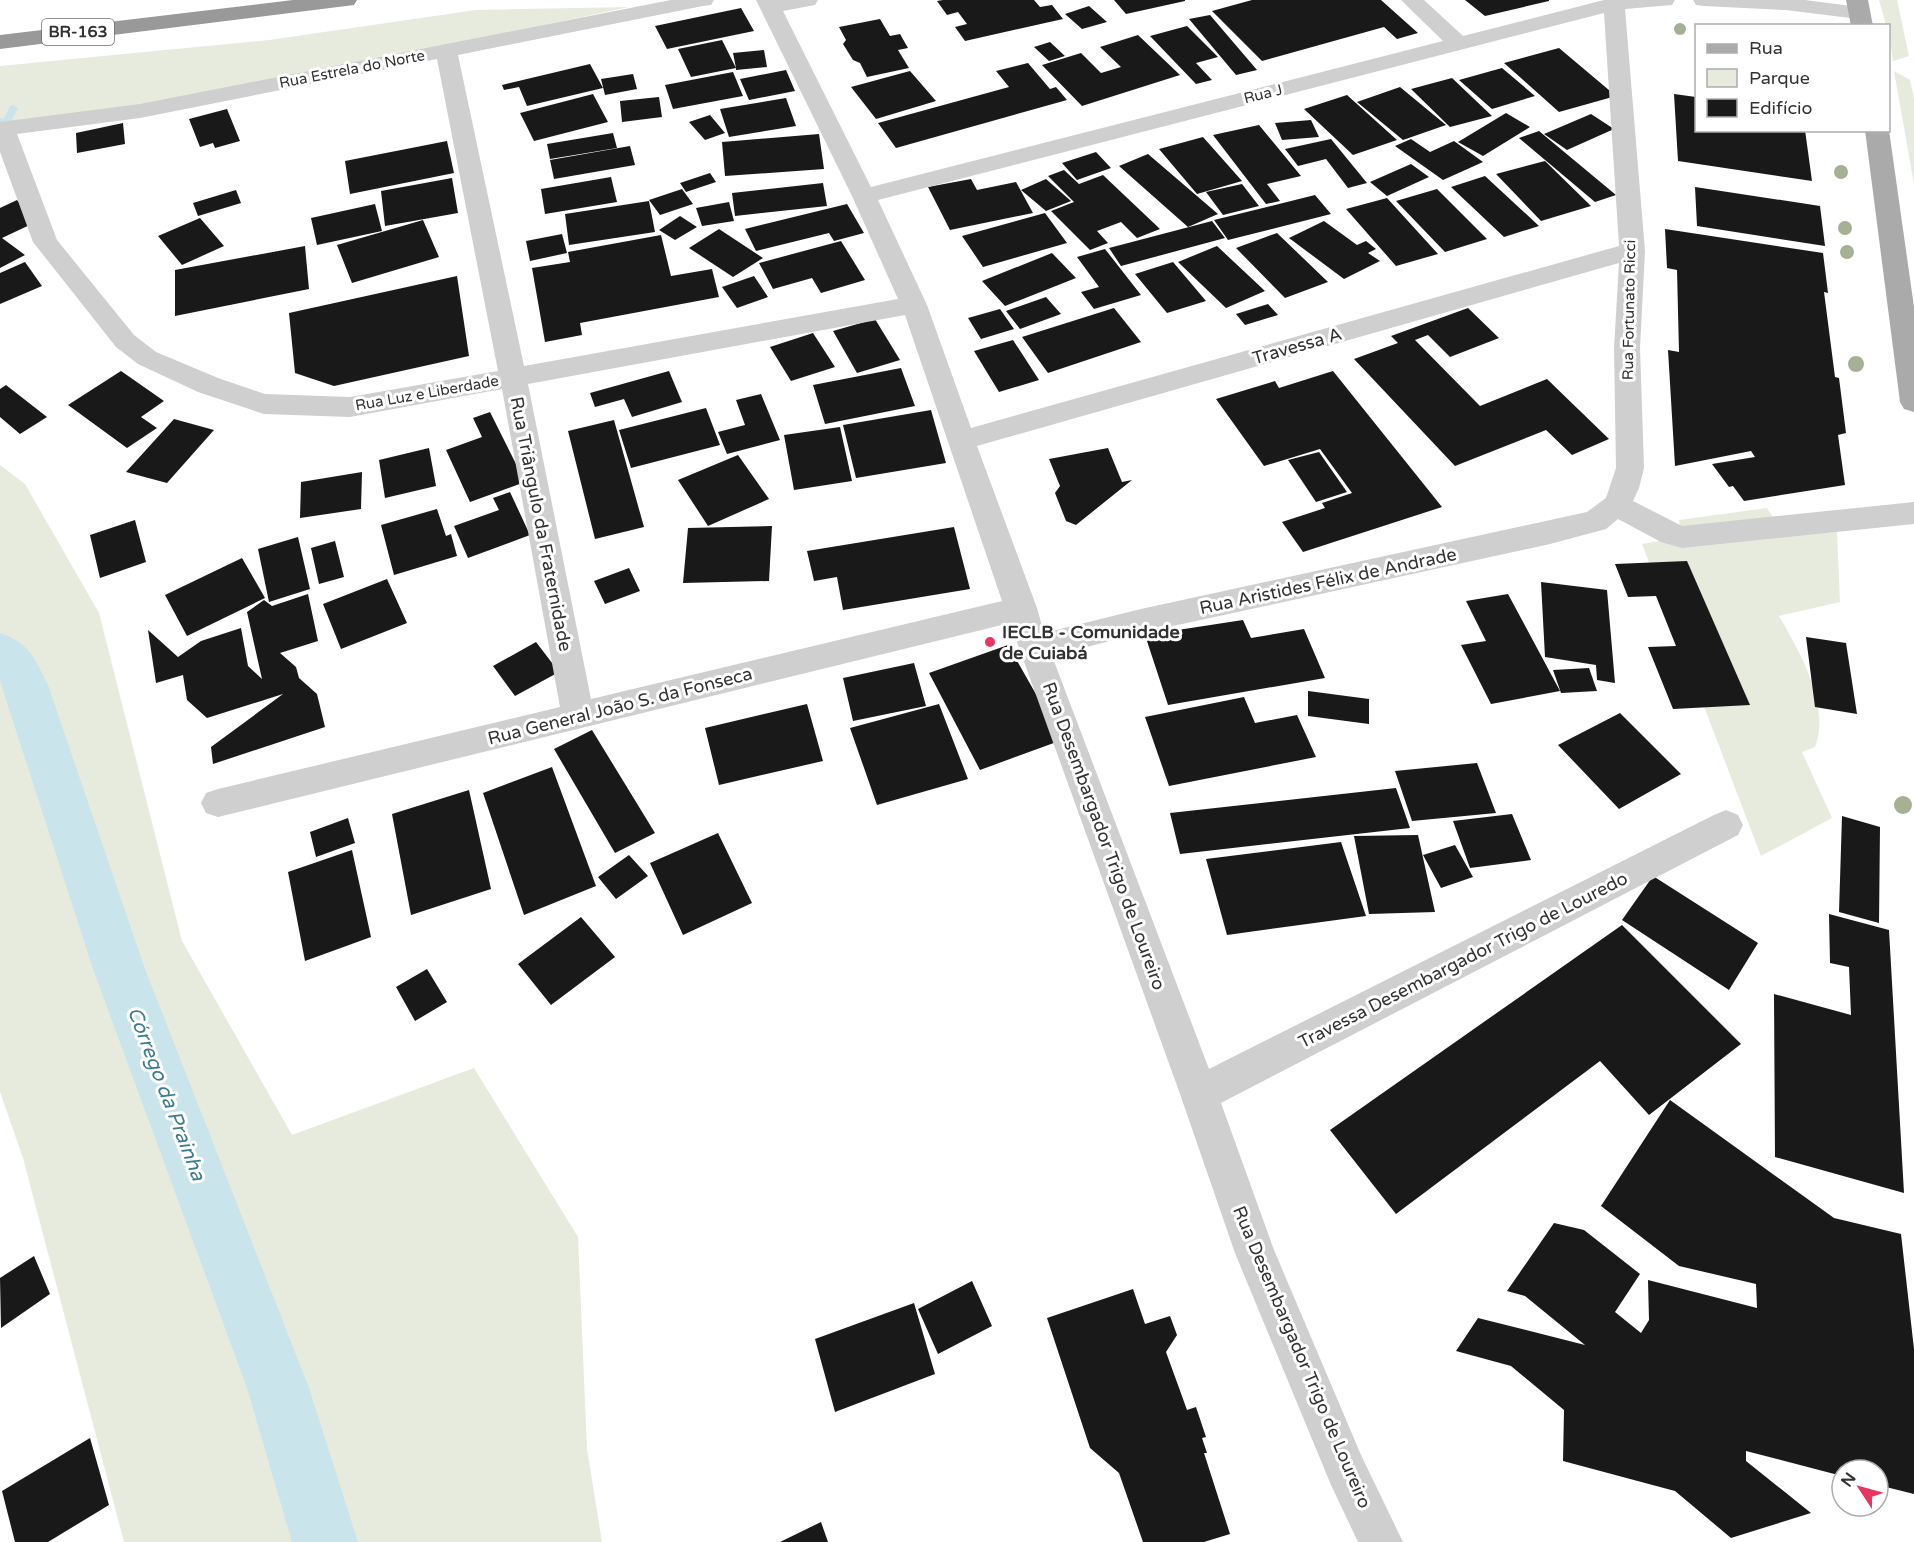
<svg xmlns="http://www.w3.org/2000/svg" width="1914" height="1542" font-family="'Varela Round',sans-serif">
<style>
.green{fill:#e7ebdd}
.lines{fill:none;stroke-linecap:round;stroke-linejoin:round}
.stream{fill:#cae4ec;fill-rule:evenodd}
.canal{fill:#cae4ec;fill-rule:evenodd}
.building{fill:#191919}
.minor{fill:#cfcfcf;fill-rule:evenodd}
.major{fill:#aaa;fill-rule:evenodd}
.highway{fill:#999;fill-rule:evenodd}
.tree{fill:#a6b095}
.poi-dot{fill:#e73560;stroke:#fff;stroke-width:2}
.labels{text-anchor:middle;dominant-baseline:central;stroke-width:6;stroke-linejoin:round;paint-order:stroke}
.far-street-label{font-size:15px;fill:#323232;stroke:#fff}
.shield{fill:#fff;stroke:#707070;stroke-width:1.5}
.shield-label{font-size:16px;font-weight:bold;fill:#323232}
.street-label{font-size:18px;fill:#323232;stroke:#fff}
.poi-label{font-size:18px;font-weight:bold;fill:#323232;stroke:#fff;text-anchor:start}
.water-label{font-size:20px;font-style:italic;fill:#3b7d8f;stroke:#fff}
</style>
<rect width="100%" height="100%" fill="#fff"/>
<!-- green -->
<path class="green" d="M 1879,0 L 1897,0 L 1909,56 L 1893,61 L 1888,26 L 1886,25 Z
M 629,7 L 446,46 L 136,106 L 0,123 L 0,66 L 269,40 L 476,10 Z
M 1894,71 L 1910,80 L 1914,98 L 1914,184 Z
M 0,465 L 25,484 L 99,613 L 182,941 L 292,1135 L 474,1068 L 578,1237 L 587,1449 L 602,1542 L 124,1542 L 23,1158 L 0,1092 Z
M 1767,508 L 1785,536 L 1837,532 L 1840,602 L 1779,616 C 1800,652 1831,706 1815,747 L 1802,752 L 1832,818 L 1761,856 L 1642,544 L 1682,537 L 1679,520 Z"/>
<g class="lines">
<!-- stream -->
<path class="stream" d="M 13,105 L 18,108 L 10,123 L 0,124 L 0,118 L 4,118 L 10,106 Z"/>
<!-- canal -->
<path class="canal" d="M 0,633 C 29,642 35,659 48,685 L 145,969 L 309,1388 L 358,1542 L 292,1542 L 247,1388 L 93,969 L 0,681 Z"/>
</g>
<!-- building -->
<path class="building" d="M 943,0 L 1034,0 L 1040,7 L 1052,5 L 1063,19 L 965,41 L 955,27 L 967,24 L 958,12 L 947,15 L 937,1 Z
M 1114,0 L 1185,0 L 1185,1 L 1126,14 Z
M 1252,0 L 1381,0 L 1418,33 L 1397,39 L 1384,27 L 1262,61 L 1212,11 Z
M 1465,0 L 1549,0 L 1549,1 L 1485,16 Z
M 1089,6 L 1107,22 L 1082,29 L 1065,14 Z
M 741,8 L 754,31 L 667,49 L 655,26 Z
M 1210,15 L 1257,70 L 1236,75 L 1189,19 Z
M 880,19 L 890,36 L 900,34 L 908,48 L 898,50 L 909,68 L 867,77 L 860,63 L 853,60 L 843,44 L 846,40 L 839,27 Z
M 1187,26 L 1218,57 L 1196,63 L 1212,80 L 1196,84 L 1150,36 Z
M 1138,35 L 1180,75 L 1082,106 L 1042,65 L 1081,53 L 1101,73 L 1121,67 L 1100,47 Z
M 722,40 L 736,68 L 733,53 L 764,50 L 767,67 L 736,70 L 736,68 L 691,77 L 678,49 Z
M 1050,42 L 1065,56 L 1049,61 L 1034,47 Z
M 1559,48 L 1616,96 L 1559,112 L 1504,63 Z
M 1028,63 L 1050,89 L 1056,87 L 1067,100 L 896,148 L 878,123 L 1009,87 L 996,71 Z
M 590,64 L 603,88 L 527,106 L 519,87 L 504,90 L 502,85 Z
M 1502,68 L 1535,96 L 1492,109 L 1459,80 Z
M 786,70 L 795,91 L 749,100 L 740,79 Z
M 910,71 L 936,101 L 876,119 L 851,87 Z
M 733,72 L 743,96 L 673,109 L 665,85 Z
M 633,74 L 637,89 L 605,95 L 601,79 Z
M 1452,78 L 1492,116 L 1450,127 L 1411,89 Z
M 1400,87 L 1446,125 L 1403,140 L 1357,102 Z
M 593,94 L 608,122 L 534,141 L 520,113 Z
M 1674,94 L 1696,97 L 1696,130 L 1805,130 L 1812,181 L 1678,161 Z
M 1347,95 L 1397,140 L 1353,155 L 1304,109 Z
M 659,97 L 662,117 L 622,122 L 620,101 Z
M 786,98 L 796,126 L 729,137 L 720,109 Z
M 227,109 L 240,141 L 215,148 L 213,143 L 200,147 L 189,119 Z
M 1506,113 L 1530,127 L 1483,156 L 1458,142 Z
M 1591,114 L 1614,129 L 1567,150 L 1544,134 Z
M 710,115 L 725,133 L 705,140 L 689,122 Z
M 1311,120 L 1319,137 L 1282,140 L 1275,123 Z
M 123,123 L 125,144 L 77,153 L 76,133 Z
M 1259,125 L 1301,176 L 1267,184 L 1280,201 L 1266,204 L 1213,135 Z
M 1539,131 L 1616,195 L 1595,202 L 1519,138 Z
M 613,133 L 617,148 L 550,159 L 547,144 Z
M 819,134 L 824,169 L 725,176 L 722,142 Z
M 1203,137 L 1242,181 L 1197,194 L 1159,149 Z
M 1331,139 L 1367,183 L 1348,188 L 1326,159 L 1298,166 L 1285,149 Z
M 1411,139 L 1430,152 L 1454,141 L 1483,162 L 1443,180 L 1395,146 Z
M 447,141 L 454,173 L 350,194 L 345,161 Z
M 630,146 L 635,165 L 554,179 L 550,160 Z
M 1096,152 L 1111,168 L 1077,180 L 1062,163 Z
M 1148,154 L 1218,214 L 1188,227 L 1119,166 Z
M 1545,161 L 1591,206 L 1541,221 L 1496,174 Z
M 1411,164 L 1429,177 L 1387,196 L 1370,182 Z
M 1064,170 L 1079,184 L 1103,175 L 1160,229 L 1137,238 L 1121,222 L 1097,231 L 1108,243 L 1090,250 L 1051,211 L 1074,202 L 1048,176 Z
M 710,173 L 716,182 L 686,192 L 680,183 Z
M 1485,176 L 1539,226 L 1504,237 L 1451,187 Z
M 611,177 L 617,202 L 545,214 L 541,189 Z
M 452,178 L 458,213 L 385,226 L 381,191 Z
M 971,179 L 977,190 L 1016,182 L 1033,213 L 950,230 L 928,187 Z
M 1046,179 L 1071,201 L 1046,211 L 1021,190 Z
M 823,183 L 827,206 L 735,216 L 732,193 Z
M 1242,184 L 1259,206 L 1223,215 L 1206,192 Z
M 1695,187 L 1820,206 L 1825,246 L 1697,226 Z
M 682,189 L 693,204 L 660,215 L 649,200 Z
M 1437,189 L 1487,239 L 1445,252 L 1396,201 Z
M 236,190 L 241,203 L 198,216 L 193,203 Z
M 1315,195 L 1331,214 L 1228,240 L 1214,220 Z
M 1387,198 L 1438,254 L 1396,266 L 1346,209 Z
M 17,200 L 36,222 L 2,238 L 25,255 L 0,268 L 0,208 Z
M 649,201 L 655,232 L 569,245 L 565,214 Z
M 729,202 L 734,221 L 702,226 L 696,208 Z
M 375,204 L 382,231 L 317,245 L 311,218 Z
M 847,204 L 864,233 L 834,241 L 829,233 L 756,251 L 745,229 Z
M 1045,213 L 1067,243 L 983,267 L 962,236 Z
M 680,216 L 697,227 L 675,240 L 659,230 Z
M 200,218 L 224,246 L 182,265 L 158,236 Z
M 423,220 L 439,257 L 352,283 L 337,245 Z
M 1212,221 L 1225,238 L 1121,266 L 1109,248 Z
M 1324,221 L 1357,245 L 1366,241 L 1376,249 L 1368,253 L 1380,261 L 1344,279 L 1289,238 Z
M 719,229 L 763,258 L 733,277 L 689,248 Z
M 1665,229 L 1823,253 L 1828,293 L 1824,292 L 1835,377 L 1839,378 L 1846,433 L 1838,435 L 1845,485 L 1744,501 L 1733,486 L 1729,487 L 1712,464 L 1755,457 L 1751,451 L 1675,466 L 1668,350 L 1679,352 L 1677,270 L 1667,268 Z
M 1277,233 L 1328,282 L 1285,298 L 1236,248 Z
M 562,234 L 567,253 L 530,261 L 526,241 Z
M 661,235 L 671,276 L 712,269 L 719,297 L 580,323 L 582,335 L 545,342 L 532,268 L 570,262 L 568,252 Z
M 841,241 L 865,280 L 821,293 L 812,278 L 773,289 L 759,263 Z
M 305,246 L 309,289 L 175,316 L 175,270 Z
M 1217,246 L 1265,291 L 1226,308 L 1178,262 Z
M 1105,249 L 1141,295 L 1094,309 L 1081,292 L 1099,287 L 1077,257 Z
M 1052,253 L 1076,278 L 1005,306 L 982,281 Z
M 25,262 L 42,286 L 0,304 L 0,273 Z
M 1173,262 L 1206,301 L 1167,313 L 1135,274 Z
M 457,276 L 469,356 L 334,386 L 295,373 L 289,313 Z
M 754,276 L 768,297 L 737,308 L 722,287 Z
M 1046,297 L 1061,314 L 1020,329 L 1006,311 Z
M 1268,304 L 1278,315 L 1245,325 L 1236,314 Z
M 1114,308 L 1141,342 L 1048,373 L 1022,337 Z
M 1468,308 L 1499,338 L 1450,357 L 1428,335 L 1415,340 L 1480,406 L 1547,379 L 1609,439 L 1572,455 L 1546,430 L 1455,466 L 1354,359 L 1398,343 L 1391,336 Z
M 1000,309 L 1014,329 L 981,339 L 968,318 Z
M 875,319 L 900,360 L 857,373 L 833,331 Z
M 813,333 L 835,367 L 791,381 L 770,347 Z
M 1013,340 L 1039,380 L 999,392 L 974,351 Z
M 901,368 L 915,406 L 825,424 L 813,385 Z
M 121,371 L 164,401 L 141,417 L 157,428 L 127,448 L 68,405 Z
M 669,371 L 682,402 L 632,417 L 624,399 L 595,407 L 590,393 Z
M 1333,371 L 1442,507 L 1303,552 L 1282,522 L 1325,508 L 1322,503 L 1352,493 L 1320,449 L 1264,466 L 1216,399 L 1275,381 L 1279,388 Z
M 6,385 L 47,417 L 20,434 L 0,417 L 0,389 Z
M 761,394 L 780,440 L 727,454 L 718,432 L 745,425 L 736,400 Z
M 706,408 L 720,445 L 631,468 L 619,430 Z
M 931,410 L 946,463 L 856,478 L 843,425 Z
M 490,412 L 525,482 L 470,502 L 446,450 L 482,437 L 473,418 Z
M 174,419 L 214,430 L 167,483 L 126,472 Z
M 614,420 L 644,527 L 595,539 L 568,431 Z
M 840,427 L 852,481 L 794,490 L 784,435 Z
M 429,448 L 436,486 L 385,498 L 379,460 Z
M 1108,448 L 1122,482 L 1132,480 L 1076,525 L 1066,521 L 1055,493 L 1060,486 L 1049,459 Z
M 1319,452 L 1347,492 L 1316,502 L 1288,460 Z
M 738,455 L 769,499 L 708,526 L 678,480 Z
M 362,472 L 361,509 L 300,518 L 301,482 Z
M 510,492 L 530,535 L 468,558 L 454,526 L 499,510 L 493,498 Z
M 437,509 L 446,536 L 451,534 L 457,556 L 394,575 L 381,525 Z
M 135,520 L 146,562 L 100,578 L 90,535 Z
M 772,526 L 769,581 L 683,583 L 688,528 Z
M 954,527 L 970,589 L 843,610 L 837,577 L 814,581 L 807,551 Z
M 298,537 L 310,589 L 269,602 L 258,549 Z
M 335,541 L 344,577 L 319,584 L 311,548 Z
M 242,558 L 265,598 L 187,636 L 165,595 Z
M 1687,561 L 1750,705 L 1673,709 L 1648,647 L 1676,646 L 1656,596 L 1628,597 L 1615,564 Z
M 629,568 L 640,591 L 605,604 L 594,581 Z
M 387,579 L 407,623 L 341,649 L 323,604 Z
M 1541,582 L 1607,590 L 1615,683 L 1597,680 L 1596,665 L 1545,657 Z
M 308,594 L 318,641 L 280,653 L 296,667 L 299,678 L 317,694 L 325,727 L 213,764 L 211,747 L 283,694 L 207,718 L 187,700 L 183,675 L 156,683 L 148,630 L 178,657 L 201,641 L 241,628 L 248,666 L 262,679 L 247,612 L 264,600 L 272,606 Z
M 1508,594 L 1560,691 L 1491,704 L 1461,645 L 1486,641 L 1466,601 Z
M 1243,620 L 1251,638 L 1304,629 L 1325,678 L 1168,705 L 1145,635 Z
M 1806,637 L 1846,643 L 1857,714 L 1815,707 Z
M 536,642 L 559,672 L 515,696 L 493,666 Z
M 1008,645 L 1062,740 L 980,770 L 929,673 Z
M 914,663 L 926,706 L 853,721 L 843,678 Z
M 1589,668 L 1597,691 L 1561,693 L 1553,670 Z
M 1308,691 L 1369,699 L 1369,724 L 1308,716 Z
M 1244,697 L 1255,723 L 1297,715 L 1316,757 L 1169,786 L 1145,717 Z
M 807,704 L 823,761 L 719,785 L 705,728 Z
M 939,704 L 968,779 L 877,805 L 850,728 Z
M 1620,713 L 1681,774 L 1619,809 L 1558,745 Z
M 592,730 L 655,833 L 615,853 L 554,749 Z
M 1477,763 L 1496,813 L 1412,821 L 1395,771 Z
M 552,767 L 596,886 L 524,915 L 483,793 Z
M 1396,788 L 1410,828 L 1180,854 L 1170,813 Z
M 469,790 L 491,889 L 411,915 L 392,814 Z
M 1512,814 L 1531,860 L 1470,868 L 1453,821 Z
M 1842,816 L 1880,827 L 1879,923 L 1839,912 Z
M 348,818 L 355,843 L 316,857 L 310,832 Z
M 718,833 L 752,903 L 683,935 L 650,863 Z
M 1418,835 L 1435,912 L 1369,914 L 1354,836 Z
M 1341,842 L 1366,916 L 1227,935 L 1206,859 Z
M 1455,845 L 1473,877 L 1441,888 L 1423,855 Z
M 352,850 L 371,937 L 305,961 L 288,872 Z
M 629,855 L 648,876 L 616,899 L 598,877 Z
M 1653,876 L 1758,943 L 1729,990 L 1622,920 Z
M 1829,914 L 1889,930 L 1904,1193 L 1775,1157 L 1774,994 L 1851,1015 L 1849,967 L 1830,963 Z
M 581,917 L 615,957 L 551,1005 L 518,964 Z
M 1622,925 L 1741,1044 L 1649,1115 L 1600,1061 L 1396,1214 L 1330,1130 Z
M 427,969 L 447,1002 L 415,1021 L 396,987 Z
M 1670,1100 L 1834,1218 L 1901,1234 L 1914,1349 L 1914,1494 L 1878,1485 L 1878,1470 L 1842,1470 L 1842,1476 L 1746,1451 L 1746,1461 L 1811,1513 L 1731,1538 L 1675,1491 L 1563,1461 L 1564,1410 L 1511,1366 L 1456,1351 L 1478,1318 L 1585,1345 L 1525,1296 L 1507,1291 L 1554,1223 L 1584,1230 L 1640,1274 L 1615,1312 L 1641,1333 L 1649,1320 L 1648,1280 L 1757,1308 L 1756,1284 L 1679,1266 L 1601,1206 Z
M 34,1256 L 50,1294 L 1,1328 L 0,1278 Z
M 972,1281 L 992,1326 L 938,1354 L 918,1309 Z
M 1133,1289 L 1145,1324 L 1170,1316 L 1177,1335 L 1166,1352 L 1187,1410 L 1196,1407 L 1206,1437 L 1202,1438 L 1207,1453 L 1204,1453 L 1230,1534 L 1204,1542 L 1143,1542 L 1119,1473 L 1090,1448 L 1047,1318 Z
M 914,1303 L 935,1374 L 835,1412 L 815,1339 Z
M 90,1438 L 109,1505 L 48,1542 L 15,1542 L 2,1491 Z
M 821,1522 L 828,1542 L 780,1542 Z"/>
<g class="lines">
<!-- minor -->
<path class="minor" d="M 671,0 L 714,0 L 711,5 L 703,6 L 458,55 L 524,366 L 898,299 L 852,196 L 756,0 L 818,0 L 815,5 L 783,11 L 871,187 L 1443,41 L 1401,0 L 1424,0 L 1463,36 L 1604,0 L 1675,0 L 1672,5 L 1625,9 L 1645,251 L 1640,348 L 1644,468 L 1639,488 L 1633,501 L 1682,526 L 1914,502 L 1914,524 L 1682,548 L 1661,542 L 1618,519 L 1606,529 L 1550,544 L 1141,633 L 1052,656 L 1209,1069 L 1714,815 L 1726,810 L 1738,815 L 1743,825 L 1738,835 L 1221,1103 L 1274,1250 L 1361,1455 L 1403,1542 L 1358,1542 L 1331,1485 L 1235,1253 L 1180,1094 L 1010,623 L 218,817 L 206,813 L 201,803 L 206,793 L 218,789 L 560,707 L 502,389 L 350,417 L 264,414 L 198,392 L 138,364 L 116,347 L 33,242 L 0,152 L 0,122 L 140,104 ZM 1604,13 L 1619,246 L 971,428 L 927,305 L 878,200 ZM 437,59 L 498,371 L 350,397 L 265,394 L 218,378 L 156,352 L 134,335 L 57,240 L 17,134 L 140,118 ZM 1619,263 L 1614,348 L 1616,468 L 1606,498 L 1587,512 L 1141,609 L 1044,633 L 1037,608 L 977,446 ZM 905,315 L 1002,601 L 591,699 L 528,384 Z
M 1693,0 L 1805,0 L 1859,7 L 1867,8 L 1870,13 L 1867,18 L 1859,19 L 1785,10 L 1704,6 L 1696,5 Z"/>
<!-- major -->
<path class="major" d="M 1846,0 L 1868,0 L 1873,26 L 1851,26 Z
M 1865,130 L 1889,130 L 1914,307 L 1914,412 L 1904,409 L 1900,402 Z"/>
<!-- highway -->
<path class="highway" d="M 293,0 L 357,0 L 354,5 L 346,6 L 0,49 L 0,35 Z"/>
</g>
<!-- trees -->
<g class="tree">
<circle cx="1680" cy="29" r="6"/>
<circle cx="1841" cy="172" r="7"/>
<circle cx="1845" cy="228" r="7"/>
<circle cx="1847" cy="252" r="7"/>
<circle cx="1856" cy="364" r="8"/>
<circle cx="1903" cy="805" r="9"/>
</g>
<!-- markers -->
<circle class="poi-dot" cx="990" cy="642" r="6"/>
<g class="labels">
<!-- far-street labels -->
<g class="far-street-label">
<text transform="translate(352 69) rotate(-11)">Rua Estrela do Norte</text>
<text transform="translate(1263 94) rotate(-14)">Rua J</text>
<text transform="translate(1629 310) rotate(-89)">Rua Fortunato Ricci</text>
<text transform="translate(427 393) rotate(-10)">Rua Luz e Liberdade</text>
</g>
<!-- shield labels -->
<rect class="shield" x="42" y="19" width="72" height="26" rx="4.5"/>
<g class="shield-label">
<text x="78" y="32">BR-163</text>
</g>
<!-- street labels -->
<g class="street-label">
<text transform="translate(1297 346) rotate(-16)">Travessa A</text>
<text transform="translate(541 524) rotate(79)">Rua Triângulo da Fraternidade</text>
<text transform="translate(1328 581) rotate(-12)">Rua Aristides Félix de Andrade</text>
<text transform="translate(620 706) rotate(-14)">Rua General João S. da Fonseca</text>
<text transform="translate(1104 836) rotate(70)">Rua Desembargador Trigo de Loureiro</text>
<text transform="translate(1463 960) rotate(-27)">Travessa Desembargador Trigo de Louredo</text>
<text transform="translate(1302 1357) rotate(67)">Rua Desembargador Trigo de Loureiro</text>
</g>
<!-- poi labels -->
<g class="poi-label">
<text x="1002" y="632">IECLB - Comunidade<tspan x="1002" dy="21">de Cuiabá</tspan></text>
</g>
<!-- water labels -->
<g class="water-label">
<text transform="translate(166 1094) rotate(69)">Córrego da Prainha</text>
</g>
</g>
<!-- legend -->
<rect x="1695" y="24" width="195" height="108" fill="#ffffff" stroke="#adadad" stroke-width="1.5"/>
<rect x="1707" y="44" width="30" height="9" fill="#aaaaaa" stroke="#adadad" stroke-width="1.5"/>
<text x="1749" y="54" font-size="18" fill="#323232">Rua</text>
<rect x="1707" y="69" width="30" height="18" fill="#e7ebdd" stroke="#adadad" stroke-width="1.5"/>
<text x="1749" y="84" font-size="18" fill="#323232">Parque</text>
<rect x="1707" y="99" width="30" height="18" fill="#191919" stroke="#adadad" stroke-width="1.5"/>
<text x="1749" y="114" font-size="18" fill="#323232">Edifício</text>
<!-- north arrow -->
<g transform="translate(1860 1488) rotate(306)"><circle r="28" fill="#ffffff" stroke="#adadad" stroke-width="1.5"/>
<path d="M0-4.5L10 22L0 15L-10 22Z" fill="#e73560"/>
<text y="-9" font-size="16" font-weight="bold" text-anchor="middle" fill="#323232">N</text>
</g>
</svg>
